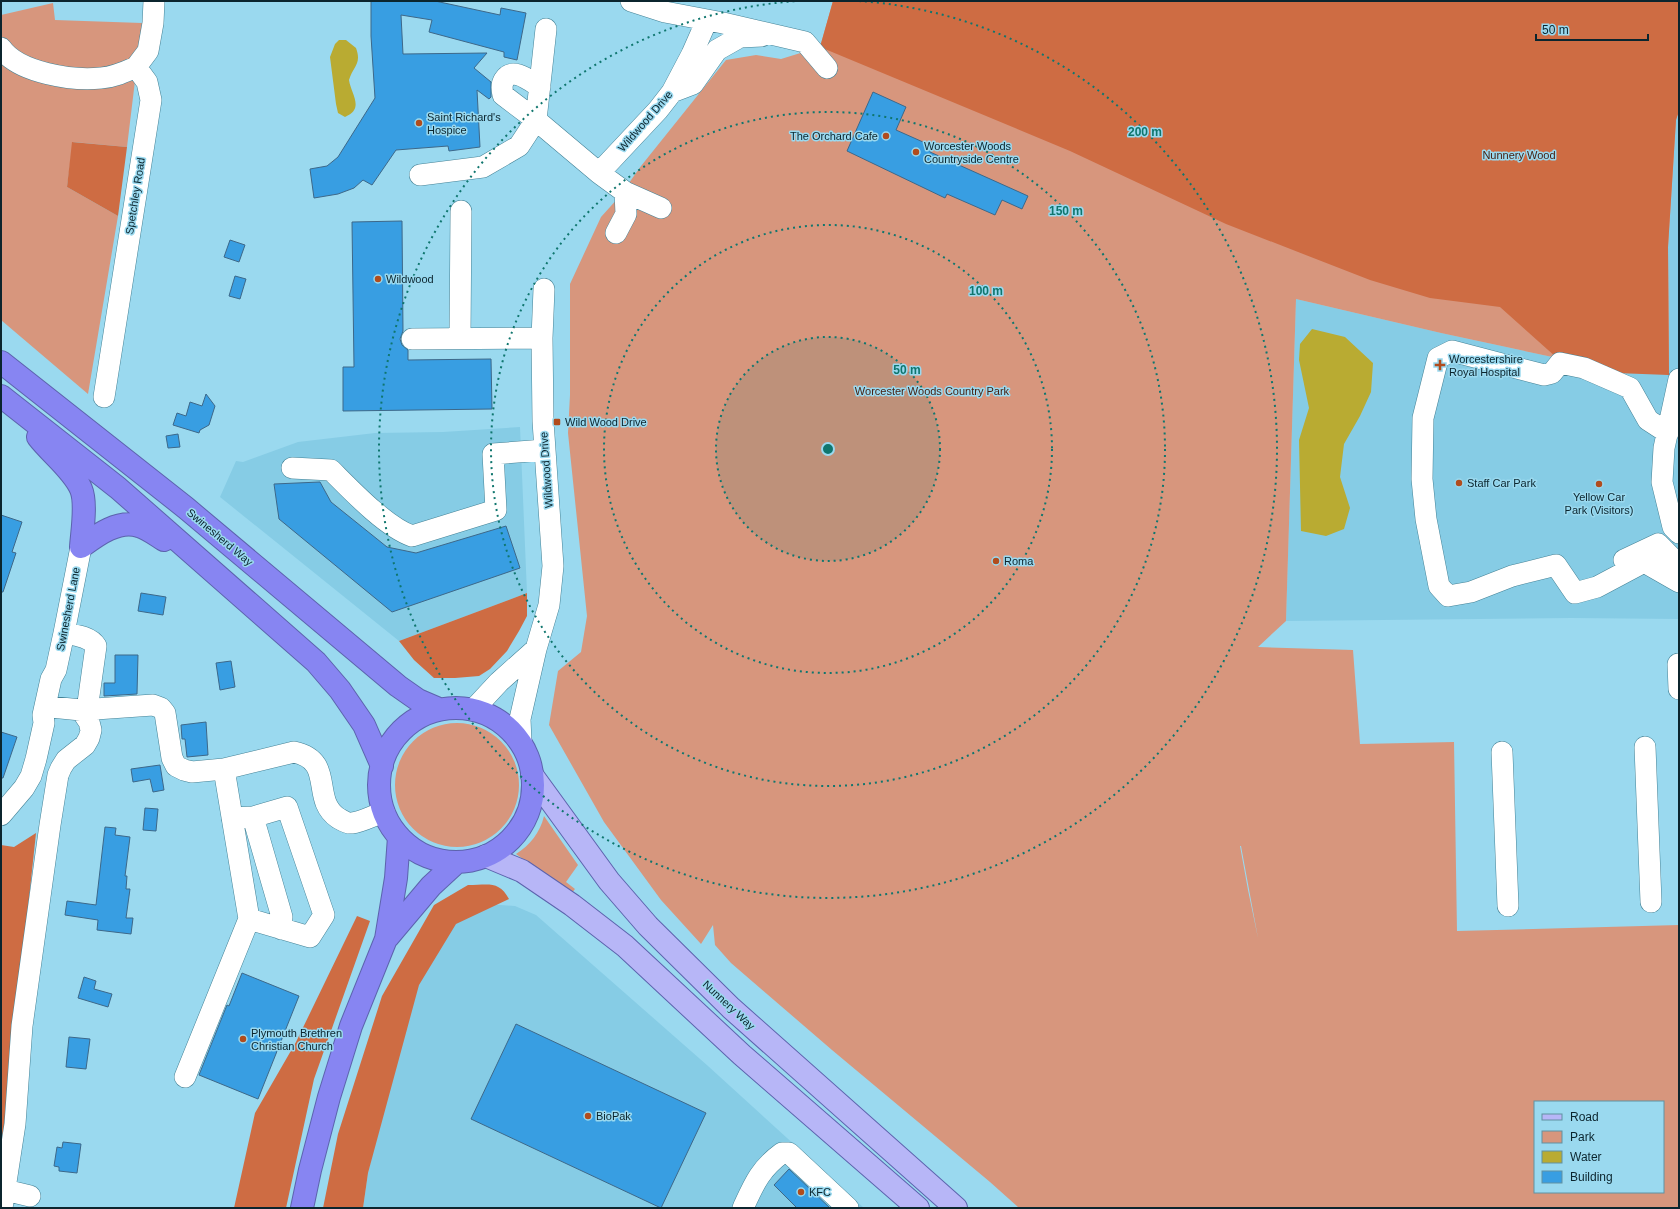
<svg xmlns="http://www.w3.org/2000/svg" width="1680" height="1209" font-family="Helvetica,sans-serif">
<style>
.built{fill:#86cce5}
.green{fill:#d7967d;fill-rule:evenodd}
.forest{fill:#ce6c43}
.water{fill:#b9ab32}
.building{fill:#389ee2;stroke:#3d6889}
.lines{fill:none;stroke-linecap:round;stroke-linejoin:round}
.minor-casing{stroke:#448296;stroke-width:22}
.major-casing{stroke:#5c63ad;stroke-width:24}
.highway-casing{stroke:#5c63ad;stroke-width:24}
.minor{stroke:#fff;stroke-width:21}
.major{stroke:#b7b6f7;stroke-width:22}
.highway{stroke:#8785f2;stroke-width:22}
.ring{fill:none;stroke:#0f766e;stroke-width:2;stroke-dasharray:2 4}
.poi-dot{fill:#b14c1d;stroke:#9ad9ef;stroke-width:1.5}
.labels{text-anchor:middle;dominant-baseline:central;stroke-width:3;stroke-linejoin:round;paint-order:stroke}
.poi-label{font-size:11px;fill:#0b252e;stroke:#9ad9ef;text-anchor:start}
.street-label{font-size:11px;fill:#0b252e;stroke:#9ad9ef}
.park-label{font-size:11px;fill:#451d0d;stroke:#9ad9ef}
.centre{fill:#0f766e;stroke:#9ad9ef;stroke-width:2}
.ring-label{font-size:12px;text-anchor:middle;font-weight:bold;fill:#0f766e;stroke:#9ad9ef;stroke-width:3;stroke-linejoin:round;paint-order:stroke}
</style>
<rect width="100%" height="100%" fill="#9ad9ef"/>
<!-- built -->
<path class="built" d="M 1679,111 L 1679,619 L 1571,618 L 1286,621 L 1296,299 L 1441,333 L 1557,358 L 1669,375 L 1668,247 L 1676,120 Z
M 520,427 L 527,593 L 399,641 L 220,497 L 236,461 L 243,462 L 298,442 L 375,433 L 443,432 Z
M 488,904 L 515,906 L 536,915 L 708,1066 L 864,1208 L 363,1208 L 368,1173 L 409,1003 L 435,943 L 468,910 Z"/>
<!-- green -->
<path class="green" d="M 833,1 L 1679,1 L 1679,111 L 1676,120 L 1668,247 L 1669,375 L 1557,358 L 1441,333 L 1296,299 L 1286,621 L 1258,647 L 1353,650 L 1360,744 L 1454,742 L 1457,931 L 1679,925 L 1679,1208 L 1019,1208 L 990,1182 L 832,1050 L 731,963 L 715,945 L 713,925 L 701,944 L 661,900 L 604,822 L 549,725 L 558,671 L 581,652 L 587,616 L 568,433 L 570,395 L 570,284 L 601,217 L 619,197 L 641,166 L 726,60 L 756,55 L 781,59 L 820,47 ZM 1240,846 L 1241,846 L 1258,938 L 1248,890 ZM 1535,1102 L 1663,1102 L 1663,1192 L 1535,1192 Z
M 53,3 L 55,20 L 142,23 L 127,147 L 73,142 L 67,187 L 118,216 L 88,394 L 1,320 L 1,15 Z
M395 785a62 62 0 1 1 124 0a62 62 0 1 1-124 0Z
M 544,816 L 578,865 L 566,882 L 575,889 L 571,894 L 516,854 C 530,845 540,833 544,816 Z"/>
<!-- forest -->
<path class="forest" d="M 833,1 L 1679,1 L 1679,111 L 1676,120 L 1668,247 L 1669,375 L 1616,373 L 1557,358 L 1500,307 L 1430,298 L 1370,280 L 1226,224 L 1070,151 L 820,47 Z
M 72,142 L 127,147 L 118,216 L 67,187 Z
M 527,593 L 527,616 L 519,631 L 507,651 L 490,669 L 479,676 L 455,678 L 434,678 L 414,660 L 399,641 Z
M 36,833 L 1,1163 L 1,845 L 14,847 Z
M 468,885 C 488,885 499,880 509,899 L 456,924 L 419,985 L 368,1173 L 363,1208 L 323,1208 L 338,1134 L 382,996 L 434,905 Z
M 357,916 L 370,921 L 314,1079 L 286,1208 L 234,1208 L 255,1113 L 296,1042 Z"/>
<!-- water -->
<path class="water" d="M 339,40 L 346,40 L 356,48 C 362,64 353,66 349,80 C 351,94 365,109 345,117 L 338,113 L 336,104 L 330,57 L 335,44 Z
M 1312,329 L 1345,337 L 1373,363 L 1371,392 L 1360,416 L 1344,444 L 1340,477 L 1350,508 L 1344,529 L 1326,536 L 1301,531 L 1299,440 L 1309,408 L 1299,360 L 1300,344 Z"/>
<!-- building -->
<path class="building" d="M 371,1 L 435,1 L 500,15 L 501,8 L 526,13 L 517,60 L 504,57 L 504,52 L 429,32 L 432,20 L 401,15 L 403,54 L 487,53 L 474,68 L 491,82 L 491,97 L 489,99 L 477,90 L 480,147 L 449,151 L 448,146 L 396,150 L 372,185 L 363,180 L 354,188 L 338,194 L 314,198 L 310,169 L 327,166 L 338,157 L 375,98 L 371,36 Z
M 873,92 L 906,107 L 896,130 L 932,146 L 930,152 L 1028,196 L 1022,209 L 1002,200 L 995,215 L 947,194 L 945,198 L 847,151 Z
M 402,221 L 403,331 L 400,339 L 402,345 L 408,350 L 408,360 L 491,359 L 492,409 L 343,411 L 343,367 L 354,367 L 352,222 Z
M 230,240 L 245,245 L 239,262 L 224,257 Z
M 235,276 L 246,279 L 240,299 L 229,296 Z
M 206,394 L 215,406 L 209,425 L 200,430 L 199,433 L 173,425 L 177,413 L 186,416 L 190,402 L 202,406 Z
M 178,434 L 180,447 L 168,448 L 166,436 Z
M 320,482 L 331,502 L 387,547 L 416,553 L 506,526 L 520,568 L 392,612 L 279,519 L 274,484 Z
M 1,515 L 22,522 L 12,552 L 16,553 L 3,592 L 1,592 Z
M 141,593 L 166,597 L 163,615 L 138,611 Z
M 115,655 L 138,655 L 137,694 L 104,696 L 104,683 L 115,683 Z
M 231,661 L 235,687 L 220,690 L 216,663 Z
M 206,722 L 208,755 L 187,757 L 185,739 L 182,739 L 181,725 Z
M 1,732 L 17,737 L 3,778 L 1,778 Z
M 160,765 L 164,790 L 153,792 L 150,779 L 133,782 L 131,769 Z
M 145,808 L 158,809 L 156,831 L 143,830 Z
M 105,827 L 116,828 L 115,835 L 130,837 L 125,876 L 127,876 L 126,889 L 130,889 L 126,918 L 133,918 L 131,934 L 97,930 L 98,920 L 65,915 L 67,901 L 96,905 Z
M 242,973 L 299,996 L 258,1099 L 199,1075 L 227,1005 L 229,1006 Z
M 84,977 L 96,981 L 94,989 L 112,994 L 108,1007 L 78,998 Z
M 516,1024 L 706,1113 L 661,1208 L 471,1119 Z
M 69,1037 L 90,1039 L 86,1069 L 66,1067 Z
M 63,1142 L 81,1144 L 77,1173 L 59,1171 L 59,1167 L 54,1166 L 57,1147 L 62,1148 Z
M 789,1169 L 830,1208 L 797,1208 L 774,1185 Z"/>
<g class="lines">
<!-- minor casing -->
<g class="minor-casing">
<path id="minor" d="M 631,1 L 665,12 L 723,23 L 805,42 L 827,68
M 546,29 L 536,120 L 599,173 L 625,192 L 661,208
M 1,48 C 18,73 73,81 101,78 C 114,77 125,72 136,67
M 672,92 L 693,84 L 717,50 L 740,37 L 762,36
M 599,173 L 658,110 L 672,92 L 692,54 L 707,20
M 420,175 L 483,167 L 519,146 L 536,120 L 503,95 C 502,90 501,85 504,80 C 513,66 530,81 540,87
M 616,233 L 626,214 L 625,192
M 460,338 L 461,211
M 412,339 L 542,338
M 1679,379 L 1664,448 L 1662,482 L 1673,527 L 1679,533
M 104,397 L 151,100 L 147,82 L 136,67 L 148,51 L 153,23 L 154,1
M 1668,433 L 1648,420 L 1630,388 L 1584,368 L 1560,363 L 1552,373 L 1544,375 L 1452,351 L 1438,358 L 1423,418 L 1422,479 L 1426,519 L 1439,586 L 1448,596 L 1471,592 L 1512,576 L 1556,565 L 1575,593 L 1597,587 L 1644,562 L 1679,582
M 292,468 L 331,470 C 351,490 386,527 412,536 L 496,510 L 493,454 L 544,450
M 1624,560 L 1658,544 L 1679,565
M 64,633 C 75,635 90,636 96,646 L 87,710
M 1678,664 L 1679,689
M 51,707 L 81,710 L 153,705 L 161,708 L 165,713 L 172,758 L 176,766 L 184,770 L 192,772 L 224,769 L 294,752 C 336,761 310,799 338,818 C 342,820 347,824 352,823 C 362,822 374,815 384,812
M 473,710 L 499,682 L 536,649
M 521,742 L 520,719 L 536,649 L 549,605 L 553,566 L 543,421 L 542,338 L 544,289
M 1645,747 L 1651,902
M 1502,752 L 1508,906
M 1,815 L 24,788 L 31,776 L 36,759 L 44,723 L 43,715 L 51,679 L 56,670 L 64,633 L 81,547
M 253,817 L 282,917 L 281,929
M 232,818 L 253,817 L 287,807 L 324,915 L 310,937 L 249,919
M 185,1077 L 249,919 L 224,769
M 5,1190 L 30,1196
M 2,1208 L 15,1124 L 22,1026 L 50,825 L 58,775 L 61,768 L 66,760 L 85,745 L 89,738 L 91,730 L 89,722 L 81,710
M 743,1208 C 754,1184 760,1169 782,1153 L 789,1153 L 848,1208"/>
</g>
<!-- major casing -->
<g class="major-casing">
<path id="major" d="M 532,775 L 609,881 L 648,926 L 731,1008 L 956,1208
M 486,856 L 522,871 L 572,905 L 625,946 L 742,1055 L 918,1208"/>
</g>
<!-- highway casing -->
<g class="highway-casing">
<path id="highway" d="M 1,362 L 186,508 L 398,686 L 418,700 L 439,709
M 1,396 L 118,488 L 316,662 L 340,690 L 364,725 L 382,766
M 38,437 C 50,453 73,470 81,489 C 87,503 82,532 81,547
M 81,547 C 96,536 118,519 139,526 C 147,528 156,535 164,540
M379 785a77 77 0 1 1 154 0a77 77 0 1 1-154 0Z
M 388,937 L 431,886 L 457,862
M 302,1208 L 310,1170 L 329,1097 L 351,1026 L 386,939 L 396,878 L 399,837"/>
</g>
<!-- minor -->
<use href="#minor" class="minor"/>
<!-- major -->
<use href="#major" class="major"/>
<!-- highway -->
<use href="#highway" class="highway"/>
</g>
<!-- distance rings -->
<circle cx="828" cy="449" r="112" fill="#0f766e" fill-opacity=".12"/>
<g class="ring">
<circle cx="828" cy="449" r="112"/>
<circle cx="828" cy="449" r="224"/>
<circle cx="828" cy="449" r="337"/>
<path d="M859 1A449 449 0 1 1 797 1"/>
</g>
<!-- markers -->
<g class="poi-dot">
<circle cx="419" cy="123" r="4"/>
<circle cx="886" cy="136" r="4"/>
<circle cx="916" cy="152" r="4"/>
<circle cx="378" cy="279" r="4"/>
<path d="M1438 359h4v4h4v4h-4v4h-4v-4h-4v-4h4z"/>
<rect x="553" y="418" width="8" height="8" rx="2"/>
<circle cx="1459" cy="483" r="4"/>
<circle cx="1599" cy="484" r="4"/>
<circle cx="996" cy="561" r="4"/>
<circle cx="243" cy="1039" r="4"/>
<circle cx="588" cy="1116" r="4"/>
<circle cx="801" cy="1192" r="4"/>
</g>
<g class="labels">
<!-- poi labels -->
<g class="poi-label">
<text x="427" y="117">Saint Richard's<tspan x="427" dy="13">Hospice</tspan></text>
<text x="878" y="136" text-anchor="end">The Orchard Cafe</text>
<text x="924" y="146">Worcester Woods<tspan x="924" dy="13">Countryside Centre</tspan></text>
<text x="386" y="279">Wildwood</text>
<text x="1449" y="359">Worcestershire<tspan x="1449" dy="13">Royal Hospital</tspan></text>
<text x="565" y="422">Wild Wood Drive</text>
<text x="1467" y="483">Staff Car Park</text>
<text x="1599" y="497" text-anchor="middle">Yellow Car<tspan x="1599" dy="13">Park (Visitors)</tspan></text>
<text x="1004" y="561">Roma</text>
<text x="251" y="1033">Plymouth Brethren<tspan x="251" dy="13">Christian Church</tspan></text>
<text x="596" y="1116">BioPak</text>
<text x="809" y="1192">KFC</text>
</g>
<!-- street labels -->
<g class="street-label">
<text transform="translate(645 121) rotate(-49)">Wildwood Drive</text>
<text transform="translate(135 196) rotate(-81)">Spetchley Road</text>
<text transform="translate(546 470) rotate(-94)">Wildwood Drive</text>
<text transform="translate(220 537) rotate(40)">Swinesherd Way</text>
<text transform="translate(68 609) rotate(-79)">Swinesherd Lane</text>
<text transform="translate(729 1005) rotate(43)">Nunnery Way</text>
</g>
<!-- park labels -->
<g class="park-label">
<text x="1519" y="155">Nunnery Wood</text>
<text x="932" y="391">Worcester Woods Country Park</text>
</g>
</g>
<circle cx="828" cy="449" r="6" class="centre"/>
<g class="ring-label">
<text x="1145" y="136">200 m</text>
<text x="1066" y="215">150 m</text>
<text x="986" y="295">100 m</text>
<text x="907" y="374">50 m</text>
</g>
<!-- border -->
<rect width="1680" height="1209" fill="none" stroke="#0b252e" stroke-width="4"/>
<!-- legend -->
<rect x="1534" y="1101" width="130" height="92" fill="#9ad9ef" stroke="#6191a2"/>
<rect x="1542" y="1114" width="20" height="6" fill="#b7b6f7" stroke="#6191a2"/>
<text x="1570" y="1121" font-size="12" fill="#0b252e">Road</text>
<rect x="1542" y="1131" width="20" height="12" fill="#d7967d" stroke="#6191a2"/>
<text x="1570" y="1141" font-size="12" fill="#0b252e">Park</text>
<rect x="1542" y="1151" width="20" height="12" fill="#b9ab32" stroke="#6191a2"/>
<text x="1570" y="1161" font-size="12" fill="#0b252e">Water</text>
<rect x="1542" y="1171" width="20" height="12" fill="#389ee2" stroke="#6191a2"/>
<text x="1570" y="1181" font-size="12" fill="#0b252e">Building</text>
<!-- scale -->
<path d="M1536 34v6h112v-6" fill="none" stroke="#0b252e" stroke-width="2"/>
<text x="1542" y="34" font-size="12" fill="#0b252e" stroke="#9ad9ef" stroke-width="3" paint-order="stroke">50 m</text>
</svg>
